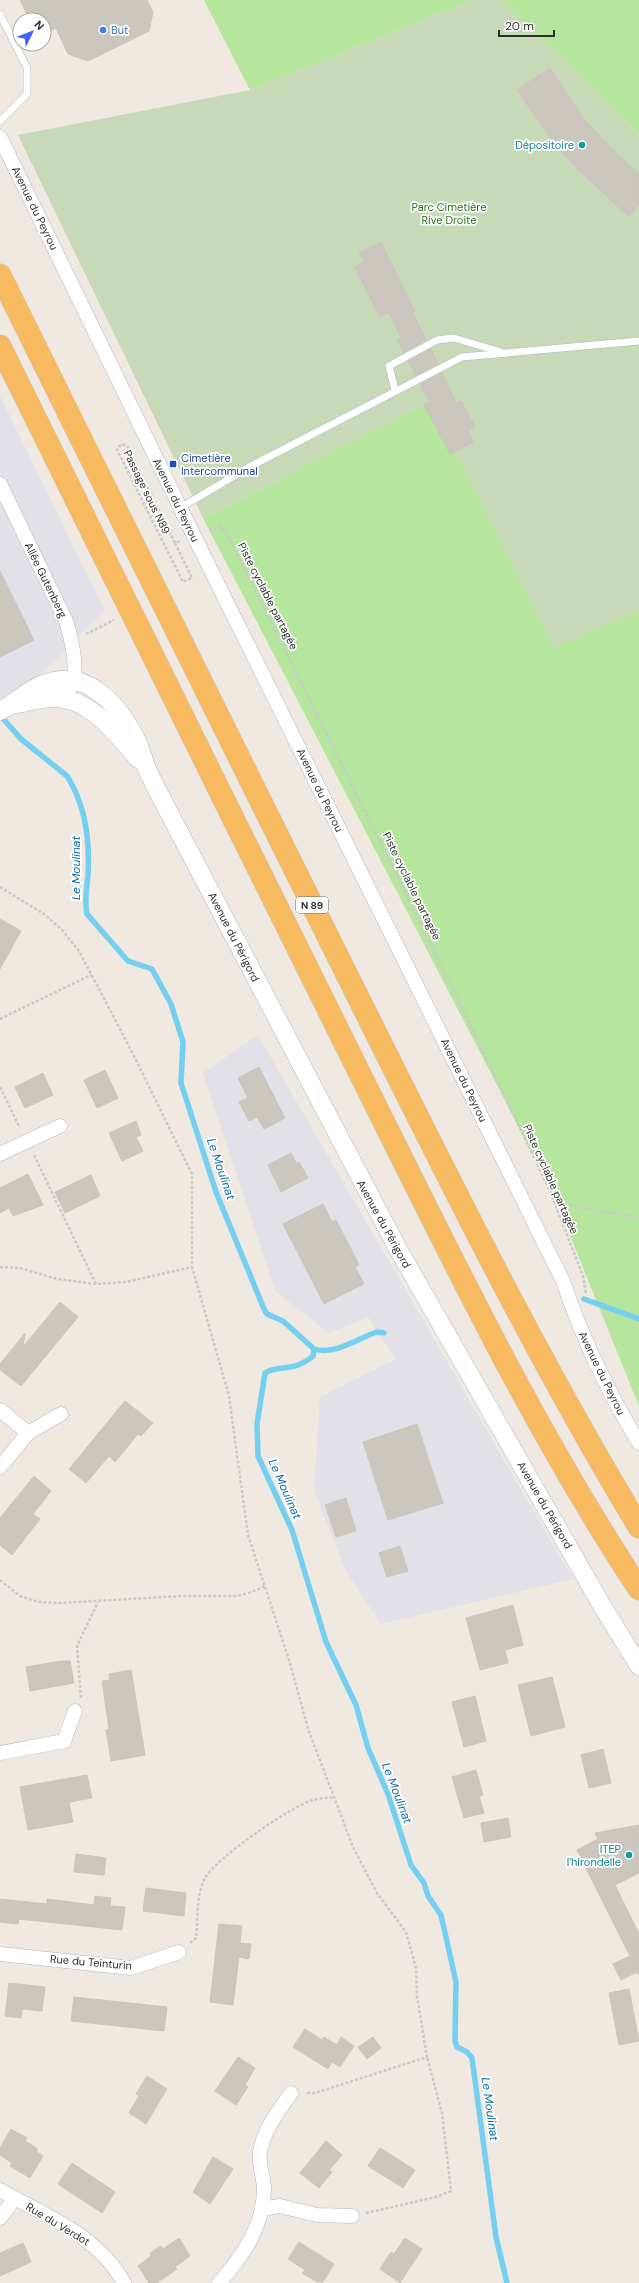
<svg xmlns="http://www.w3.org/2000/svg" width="639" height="2283" font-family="'DM Sans',sans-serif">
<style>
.industrial{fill:#e3e1e8}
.green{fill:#b6e59e}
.cemetery{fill:#c8d9b8}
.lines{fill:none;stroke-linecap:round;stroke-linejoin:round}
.stream{stroke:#75cff0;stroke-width:5.5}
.building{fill:#cbc7bf;stroke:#cbc5ba}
.service-casing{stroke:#b4b7c1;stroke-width:8}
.minor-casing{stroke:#b4b7c1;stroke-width:15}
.tertiary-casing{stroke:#b4b7c1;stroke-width:19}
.trunk-casing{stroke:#c9c9c9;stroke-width:23}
.path{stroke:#c9c9c9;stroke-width:2.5;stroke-dasharray:3 2;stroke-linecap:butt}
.service{stroke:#fff;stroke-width:7}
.minor{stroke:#fff;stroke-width:14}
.tertiary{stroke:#fff;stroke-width:18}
.trunk{stroke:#f8ba60;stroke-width:22}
.shop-dot{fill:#3f7fe0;stroke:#fff;stroke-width:1.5}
.culture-dot{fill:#0f9aa8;stroke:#fff;stroke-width:1.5}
.transit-dot{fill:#1a4fb4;stroke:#fff;stroke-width:1.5}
.labels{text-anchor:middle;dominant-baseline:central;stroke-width:3.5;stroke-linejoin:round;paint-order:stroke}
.shield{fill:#fff;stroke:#6d6d6d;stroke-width:1}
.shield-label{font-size:10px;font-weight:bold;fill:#2e2e2e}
.shop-label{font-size:11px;fill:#366cbe;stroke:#fff;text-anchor:start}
.culture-label{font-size:11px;fill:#0d838f;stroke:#fff;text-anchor:end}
.park-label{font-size:11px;fill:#2c6e1b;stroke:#fff}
.street-label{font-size:11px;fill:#2e2e2e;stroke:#fff}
.transit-label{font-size:11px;fill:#164399;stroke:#fff;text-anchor:start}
.water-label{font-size:12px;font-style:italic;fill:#0d6fa3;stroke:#fff}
</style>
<rect width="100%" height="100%" fill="#efe9e1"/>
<!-- industrial -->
<path class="industrial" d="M 0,396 L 105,610 L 9,706 L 0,701 Z
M 258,1035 L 573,1579 L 381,1624 L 346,1571 L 314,1491 L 320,1397 L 396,1359 L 368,1317 L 329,1333 L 276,1292 L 203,1073 Z"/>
<!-- green -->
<path class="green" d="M 204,0 L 472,0 L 250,90 Z
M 501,0 L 639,0 L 639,135 Z
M 430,402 L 554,647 L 639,610 L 639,1406 L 552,1191 L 203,518 Z"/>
<!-- cemetery -->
<path class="cemetery" d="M 472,0 L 501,0 L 639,135 L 639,610 L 554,648 L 430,402 L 203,518 L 18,135 L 250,90 Z"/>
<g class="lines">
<!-- stream -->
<path class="stream" d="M 0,715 L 21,739 L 67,776 C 86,806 90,840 88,874 C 87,887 84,902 87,914 L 128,961 L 152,969 L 171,1004 L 183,1042 L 181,1083 L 216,1192 L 264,1309 L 267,1314 L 283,1321 L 314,1349 C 334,1356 358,1338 377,1332 L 384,1333
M 584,1299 L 639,1319
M 314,1349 L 313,1356 C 293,1373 279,1364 265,1373 L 257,1424 L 258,1456 L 292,1530 L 326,1642 L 356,1705 L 368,1748 L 388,1794 L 411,1865 L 424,1883 L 428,1896 L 441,1915 L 456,1982 L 455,2041 L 457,2047 L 467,2052 L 472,2058 L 496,2237 L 507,2283"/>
</g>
<!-- building -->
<path class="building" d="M 20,0 L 147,0 L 153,12 L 149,31 L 88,61 L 68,54 L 56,28 L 44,34 L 44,20 L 30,20 Z
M 550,68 L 584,119 L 615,152 L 639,174 L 639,205 L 629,217 L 583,174 L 555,145 L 517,90 Z
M 381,242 L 415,312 L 413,313 L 426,340 L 404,352 L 397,340 L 401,338 L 389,312 L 380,317 L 355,267 L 364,262 L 359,253 Z
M 431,349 L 438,364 L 416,375 L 408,361 Z
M 442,373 L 456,403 L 461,401 L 475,427 L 468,430 L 473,442 L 450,454 L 424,405 L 430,402 L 420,384 Z
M 0,571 L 34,640 L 0,657 Z
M 0,919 L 21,931 L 0,969 Z
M 259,1067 L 285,1118 L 264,1129 L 257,1117 L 249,1121 L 239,1102 L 248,1098 L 238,1078 Z
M 105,1070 L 118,1098 L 97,1108 L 84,1080 Z
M 43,1073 L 53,1095 L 25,1108 L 15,1087 Z
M 136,1121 L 141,1135 L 136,1137 L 143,1151 L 122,1161 L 109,1133 Z
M 291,1153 L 297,1164 L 299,1162 L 308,1178 L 281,1192 L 268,1165 Z
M 28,1174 L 43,1205 L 13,1216 L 9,1208 L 0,1213 L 0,1188 Z
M 91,1175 L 100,1196 L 65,1213 L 55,1192 Z
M 323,1204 L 332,1222 L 336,1220 L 352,1251 L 359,1265 L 355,1267 L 364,1284 L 324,1304 L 283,1224 Z
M 60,1302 L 78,1317 L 21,1386 L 0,1370 L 0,1364 L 25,1333 L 23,1347 Z
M 125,1401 L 153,1423 L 141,1436 L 138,1434 L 115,1462 L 109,1456 L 86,1483 L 69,1469 Z
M 417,1424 L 443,1503 L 388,1520 L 363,1442 Z
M 34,1476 L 51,1491 L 33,1514 L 40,1519 L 12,1555 L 0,1545 L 0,1518 Z
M 346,1498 L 356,1531 L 336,1537 L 325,1505 Z
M 400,1546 L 408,1571 L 387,1577 L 379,1553 Z
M 513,1605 L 523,1645 L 505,1650 L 508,1663 L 480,1670 L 466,1618 Z
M 61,1661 L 70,1661 L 74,1683 L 30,1691 L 26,1667 Z
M 131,1670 L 145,1755 L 111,1761 L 106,1730 L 109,1729 L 102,1681 L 110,1680 L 109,1674 Z
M 552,1677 L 565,1727 L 531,1736 L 518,1685 Z
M 475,1696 L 486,1741 L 464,1747 L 452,1702 Z
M 603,1749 L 611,1783 L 589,1788 L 581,1755 Z
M 476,1770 L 483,1795 L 479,1796 L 484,1813 L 464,1818 L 452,1777 Z
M 87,1775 L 92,1798 L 69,1802 L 73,1822 L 28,1830 L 20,1787 Z
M 508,1818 L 511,1837 L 484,1842 L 481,1823 Z
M 639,1825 L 639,1873 L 615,1885 L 639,1934 L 639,1975 L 637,1972 L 621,1980 L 613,1964 L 630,1956 L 577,1850 L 598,1839 L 595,1833 Z
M 76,1854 L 106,1858 L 104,1875 L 74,1872 Z
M 146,1888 L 186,1893 L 184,1916 L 143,1911 Z
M 95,1896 L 111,1898 L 110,1906 L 125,1907 L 122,1930 L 19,1919 L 18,1924 L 0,1922 L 0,1899 L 47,1904 L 47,1899 L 94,1905 Z
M 219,1924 L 242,1926 L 240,1943 L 251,1944 L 249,1959 L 239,1957 L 233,2005 L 210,2002 Z
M 9,1983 L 45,1987 L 42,2011 L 22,2009 L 21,2018 L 5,2016 Z
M 629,1989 L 639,2041 L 619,2045 L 609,1993 Z
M 74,1997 L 167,2007 L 164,2031 L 71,2021 Z
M 305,2029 L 322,2040 L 324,2037 L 337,2045 L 341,2037 L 354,2046 L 340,2067 L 332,2062 L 328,2069 L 293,2047 Z
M 373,2037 L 381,2048 L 367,2059 L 358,2047 Z
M 238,2057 L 255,2068 L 245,2085 L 248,2087 L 236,2105 L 215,2091 Z
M 147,2076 L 167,2089 L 146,2124 L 129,2113 L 139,2096 L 136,2094 Z
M 11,2129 L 27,2138 L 25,2141 L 38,2149 L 36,2151 L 43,2156 L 30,2178 L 10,2166 L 12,2163 L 0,2155 L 0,2148 Z
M 326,2141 L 342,2155 L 329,2170 L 332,2172 L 319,2188 L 300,2173 Z
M 380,2148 L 415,2170 L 403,2188 L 368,2166 Z
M 213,2157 L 233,2169 L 210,2204 L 193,2192 Z
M 72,2163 L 115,2192 L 102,2213 L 58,2184 Z
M 179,2238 L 190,2256 L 175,2267 L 177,2269 L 157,2283 L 149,2283 L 138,2266 L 151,2256 L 150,2253 L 161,2246 L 163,2249 Z
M 405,2238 L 422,2249 L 400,2283 L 380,2269 L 391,2252 L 394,2254 Z
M 299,2242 L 334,2264 L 323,2282 L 317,2282 L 302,2273 L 305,2270 L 288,2259 Z
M 23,2243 L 31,2262 L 0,2276 L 0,2253 Z"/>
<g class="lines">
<!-- service casing -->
<g class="service-casing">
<path id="service" d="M 0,14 L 27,68 L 27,94 L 0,121
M 395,390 L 389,366 L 437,340 L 454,338 L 501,352
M 180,508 L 251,466 L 462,357 L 639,341"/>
</g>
<!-- minor casing -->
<g class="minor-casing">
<path id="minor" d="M 0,137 L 194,536 L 563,1281 C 582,1338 608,1392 639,1443
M 0,484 L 66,621 C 71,637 82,680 67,691 L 49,694
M 0,1154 L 60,1126
M 0,1410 L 28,1433
M 0,1467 L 28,1433 L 61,1414
M 0,1753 L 64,1741 L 75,1711
M 0,1954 L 131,1968 L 179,1952
M 0,2190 C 44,2215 99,2236 124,2283
M 262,2209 L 280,2206 L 317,2215 L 352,2216
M 0,2218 L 15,2198
M 219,2283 C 242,2257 264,2226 264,2189 C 264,2177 258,2164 260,2152 C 264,2129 278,2112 291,2093"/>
</g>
<!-- tertiary casing -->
<g class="tertiary-casing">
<path id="tertiary" d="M 17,704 C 28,702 39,699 51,698 C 89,696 116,733 138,759
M 0,711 C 16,703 29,688 47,683 C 88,669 118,705 135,737 C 141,748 143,760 148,771 C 153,783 160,795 166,807 L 398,1249 L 601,1604 L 639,1666"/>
</g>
<!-- trunk casing -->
<g class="trunk-casing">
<path id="trunk" d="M 0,275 C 115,507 230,740 345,971 C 439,1159 531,1348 639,1527
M 0,346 C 120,589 240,833 361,1076 C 448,1250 532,1427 639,1589"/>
</g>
<!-- path -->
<path class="path" d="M 209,530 L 220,526 L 226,532 L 456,995 L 550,1191 L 583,1276 L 586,1294
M 175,543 L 192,578 L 183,582 L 117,450 L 121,444 L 127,446 L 175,543 L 180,541
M 86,634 L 114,620
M 0,887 L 44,914 L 62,930 L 79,951 L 132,1052 L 192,1174 L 192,1267 L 229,1396 L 248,1535 L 289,1660 L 309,1732 L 334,1797 L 353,1847 L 377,1893 L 406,1932 L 416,1968 L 417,1996 L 427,2057 L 315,2093 L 306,2093
M 0,1019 L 91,975
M 0,1087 L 20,1128
M 34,1155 L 96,1284 L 126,1282 L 192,1267
M 555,1202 L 639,1218
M 0,1267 L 20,1268 L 57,1279 L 96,1284
M 0,1580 L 20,1596 L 39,1602 L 60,1603 L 181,1596 L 237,1596 L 252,1592 L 265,1586
M 81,1698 L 77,1646 L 98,1602
M 190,1943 L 196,1938 C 198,1920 196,1894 205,1878 C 215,1859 291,1806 313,1800 C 319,1798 327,1798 334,1797
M 366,2213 L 436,2197 L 451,2191 L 442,2113 L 427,2057"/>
<!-- service -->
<use href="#service" class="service"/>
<!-- minor -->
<use href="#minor" class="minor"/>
<!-- tertiary -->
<use href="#tertiary" class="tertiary"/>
<!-- trunk -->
<use href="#trunk" class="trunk"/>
</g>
<!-- markers -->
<circle class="shop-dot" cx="103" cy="30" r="4"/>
<g class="culture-dot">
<circle cx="582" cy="145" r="4"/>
<circle cx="629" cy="1855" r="4"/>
</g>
<rect class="transit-dot" x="169" y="460" width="8" height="8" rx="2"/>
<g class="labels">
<!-- shield labels -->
<rect class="shield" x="296" y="897" width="32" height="16" rx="3"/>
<g class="shield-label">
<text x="312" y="905">N 89</text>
</g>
<!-- shop labels -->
<g class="shop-label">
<text x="111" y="30">But</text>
</g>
<!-- culture labels -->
<g class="culture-label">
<text x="574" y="145">Dépositoire</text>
<text x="621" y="1849">ITEP<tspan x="621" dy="13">l'hirondelle</tspan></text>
</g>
<!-- park labels -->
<g class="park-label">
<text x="449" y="207">Parc Cimetière<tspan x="449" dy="13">Rive Droite</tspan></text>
</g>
<!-- street labels -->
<g class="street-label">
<text transform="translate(35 208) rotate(64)">Avenue du Peyrou</text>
<text transform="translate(147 492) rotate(64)">Passage sous N89</text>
<text transform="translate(176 500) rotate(64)">Avenue du Peyrou</text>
<text transform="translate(46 580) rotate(64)">Allée Gutenberg</text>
<text transform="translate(268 596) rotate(63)">Piste cyclable partagée</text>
<text transform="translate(320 790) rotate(64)">Avenue du Peyrou</text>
<text transform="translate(412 886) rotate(64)">Piste cyclable partagée</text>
<text transform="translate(234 937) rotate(63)">Avenue du Périgord</text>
<text transform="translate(464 1080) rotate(64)">Avenue du Peyrou</text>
<text transform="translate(551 1179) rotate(66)">Piste cyclable partagée</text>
<text transform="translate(384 1224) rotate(61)">Avenue du Périgord</text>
<text transform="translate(602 1373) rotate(64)">Avenue du Peyrou</text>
<text transform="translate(545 1505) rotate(60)">Avenue du Périgord</text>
<text transform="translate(91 1962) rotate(5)">Rue du Teinturin</text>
<text transform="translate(58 2224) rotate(31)">Rue du Verdot</text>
</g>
<!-- transit labels -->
<g class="transit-label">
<text x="181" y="458">Cimetière<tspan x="181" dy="13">Intercommunal</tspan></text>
</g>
<!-- water labels -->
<g class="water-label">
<text transform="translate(76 868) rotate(-90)">Le Moulinat</text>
<text transform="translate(221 1169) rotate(71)">Le Moulinat</text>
<text transform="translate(285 1489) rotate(66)">Le Moulinat</text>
<text transform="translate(397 1793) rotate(69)">Le Moulinat</text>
<text transform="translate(490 2109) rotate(82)">Le Moulinat</text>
</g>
</g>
<!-- north arrow -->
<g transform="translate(32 32) rotate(47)"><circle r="19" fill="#ffffff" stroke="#ababab"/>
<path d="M0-3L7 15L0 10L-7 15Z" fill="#4264fb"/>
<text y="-6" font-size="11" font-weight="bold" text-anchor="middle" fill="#2e2e2e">N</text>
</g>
<!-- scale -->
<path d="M499 30v6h55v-6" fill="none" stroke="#2e2e2e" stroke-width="2"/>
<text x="505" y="30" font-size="12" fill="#2e2e2e" stroke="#ffffff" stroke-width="3" paint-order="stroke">20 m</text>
</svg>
